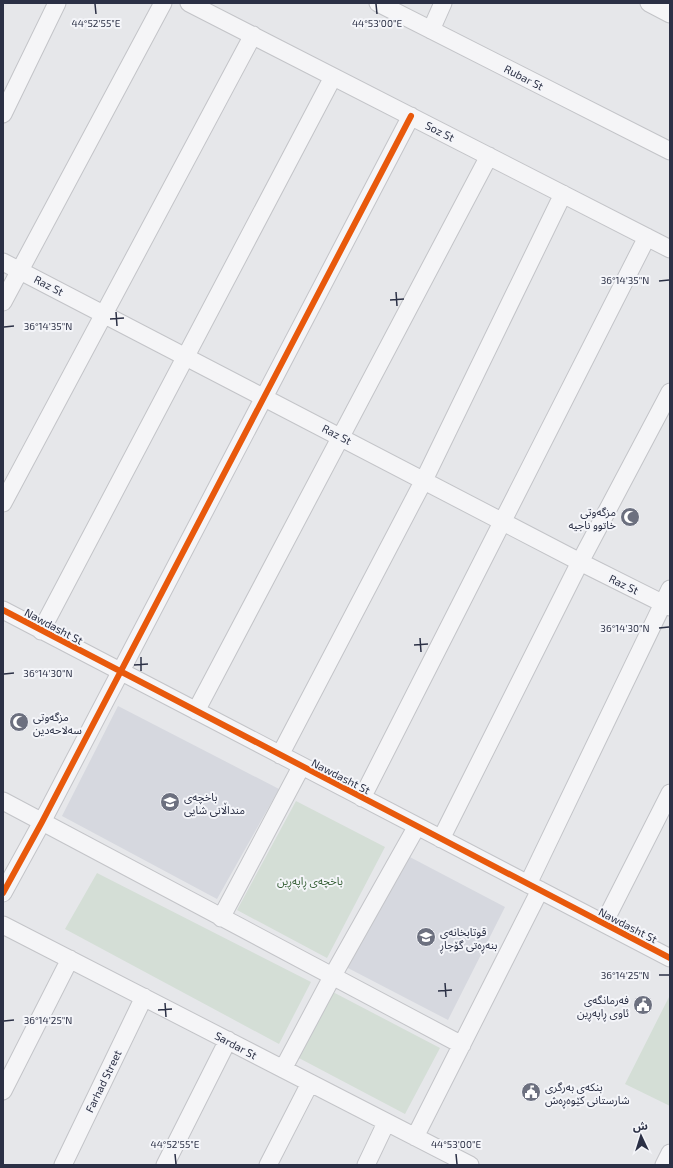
<svg xmlns="http://www.w3.org/2000/svg" width="673" height="1168" font-family="'Exo 2','Noto Sans Arabic',sans-serif">
<style>
.built{fill:#d6d8df}
.green{fill:#d4ded6}
.lines{fill:none;stroke-linecap:round;stroke-linejoin:round}
.minor-casing{stroke:#c3c4c8;stroke-width:19}
.minor{stroke:#f5f5f7;stroke-width:17}
.cycleway-casing{stroke:#f4f5f9;stroke-width:8}
.cycleway{stroke:#e8590c;stroke-width:6}
.ticks{fill:none;stroke:#2b3045;stroke-width:1.5}
.labels{text-anchor:middle;dominant-baseline:central;stroke-width:4;stroke-linejoin:round;paint-order:stroke}
.street-label{font-size:11px;fill:#2b3045;stroke:#f4f5f9}
.poi-label{font-size:11px;fill:#2b3045;stroke:#f4f5f9;text-anchor:start}
.park-label{font-size:11px;fill:#386138;stroke:#f4f5f9}
.ticks-label{font-size:10px;text-anchor:middle;fill:#2b3045;stroke:#f4f5f9;stroke-width:4;stroke-linejoin:round;paint-order:stroke}
</style>
<rect width="100%" height="100%" fill="#e6e7ea"/>
<!-- built -->
<path class="built" d="M 118,706 L 279,789 L 217,899 L 62,816 Z
M 406,855 L 505,907 L 448,1020 L 346,967 Z"/>
<!-- green -->
<path class="green" d="M 296,801 L 385,847 L 327,958 L 237,910 Z
M 97,873 L 311,982 L 279,1044 L 65,929 Z
M 331,991 L 440,1048 L 405,1114 L 297,1057 Z
M 669,997 L 670,998 L 670,1106 L 625,1084 Z"/>
<g class="lines">
<!-- minor casing -->
<g class="minor-casing">
<path id="minor" d="M 189,3 L 670,249
M 378,3 L 670,151
M 649,3 L 670,14
M 431,30 L 443,3
M 3,114 L 57,3
M 3,262 L 580,562 L 670,607
M 3,302 L 163,3
M 3,503 L 253,35
M 3,610 L 670,958
M 41,631 L 333,77
M 196,711 L 489,156
M 280,755 L 424,480 L 563,194
M 362,798 L 647,237
M 3,801 L 462,1045
M 441,839 L 580,562 L 670,392
M 528,884 L 670,589
M 3,893 L 42,822 L 411,116
M 221,918 L 301,767
M 604,923 L 670,793
M 3,925 L 470,1165
M 283,1069 L 332,977 L 417,826
M 3,1091 L 70,959
M 415,1137 L 540,890
M 63,1165 L 144,997
M 165,1165 L 228,1040
M 268,1165 L 310,1083
M 366,1165 L 386,1123
M 664,1165 L 670,1153"/>
</g>
<!-- minor -->
<use href="#minor" class="minor"/>
<!-- cycleway casing -->
<g class="cycleway-casing">
<path id="cycleway" d="M 3,610 L 670,958
M 3,893 L 42,822 L 411,116"/>
</g>
<!-- cycleway -->
<use href="#cycleway" class="cycleway"/>
</g>
<!-- ticks -->
<path class="ticks" d="M 95,4 L 96,14M 376,4 L 377,14M 659,281 L 669,280M 396,292 L 397,306M 390,300 L 404,299M 116,312 L 117,326M 110,319 L 124,318M 4,327 L 14,326M 659,628 L 669,627M 420,638 L 421,652M 414,645 L 428,644M 141,657 L 141,671M 134,665 L 148,664M 4,674 L 14,673M 659,975 L 669,975M 445,983 L 446,997M 438,991 L 452,990M 165,1003 L 166,1017M 158,1010 L 172,1009M 4,1021 L 14,1020M 175,1154 L 176,1164M 456,1154 L 457,1164"/>
<!-- icons -->
<defs>
<g id="mosque-disc" transform="scale(1)"><circle r="9.5" fill="#6c707f" stroke="#f4f5f9"/><path d="M3.5-4.9A6 6 0 1 0 3.5 4.9A5 5 0 1 1 3.5-4.9Z" fill="#fff"/></g>
<g id="school-disc" transform="scale(1)"><circle r="9.5" fill="#6c707f" stroke="#f4f5f9"/><path d="M0-5L7-2L0 1L-7-2ZM-4 1L0 2.5L4 1V4Q0 6-4 4Z" fill="#fff"/></g>
<g id="civic-disc" transform="scale(1)"><circle r="9.5" fill="#6c707f" stroke="#f4f5f9"/><path d="M-.6-6.5H3V-4.5H.6V-3L4-1V1h2V6H-6V1h2V-1L-.6-3ZM-1.2 2.5V6h2.4V2.5Z" fill="#fff"/></g>
</defs>
<g fill-rule="evenodd">
<use href="#mosque-disc" x="630" y="517"/>
<use href="#mosque-disc" x="19" y="722"/>
<use href="#school-disc" x="170" y="802"/>
<use href="#school-disc" x="426" y="937"/>
<use href="#civic-disc" x="643" y="1005"/>
<use href="#civic-disc" x="531" y="1092"/>
</g>
<g class="labels">
<!-- street labels -->
<g class="street-label">
<text transform="translate(524 77) rotate(27)">Rubar St</text>
<text transform="translate(440 131) rotate(27)">Soz St</text>
<text transform="translate(49 285) rotate(27)">Raz St</text>
<text transform="translate(337 434) rotate(27)">Raz St</text>
<text transform="translate(624 584) rotate(26)">Raz St</text>
<text transform="translate(54 626) rotate(28)">Nawdasht St</text>
<text transform="translate(341 776) rotate(27)">Nawdasht St</text>
<text transform="translate(628 925) rotate(27)">Nawdasht St</text>
<text transform="translate(236 1045) rotate(28)">Sardar St</text>
<text transform="translate(103 1081) rotate(-64)">Farhad Street</text>
</g>
<!-- poi labels -->
<g class="poi-label">
<text x="616" y="511" text-anchor="end">مزگەوتی<tspan x="616" dy="13">خاتوو ناجیە</tspan></text>
<text x="33" y="716">مزگەوتی<tspan x="33" dy="13">سەلاحەدین</tspan></text>
<text x="184" y="796">باخچەی<tspan x="184" dy="13">منداڵانی شایی</tspan></text>
<text x="440" y="931">قوتابخانەی<tspan x="440" dy="13">بنەڕەتی گۆجاڕ</tspan></text>
<text x="629" y="999" text-anchor="end">فەرمانگەی<tspan x="629" dy="13">ئاوی ڕاپەڕین</tspan></text>
<text x="545" y="1086">بنکەی بەرگری<tspan x="545" dy="13">شارستانی کێوەڕەش</tspan></text>
</g>
<!-- park labels -->
<g class="park-label">
<text x="310" y="880">باخچەی ڕاپەڕین</text>
</g>
</g>
<g class="ticks-label">
<text x="96" y="27">44°52'55"E</text>
<text x="377" y="27">44°53'00"E</text>
<text x="625" y="284">36°14'35"N</text>
<text x="48" y="330">36°14'35"N</text>
<text x="625" y="632">36°14'30"N</text>
<text x="48" y="677">36°14'30"N</text>
<text x="625" y="979">36°14'25"N</text>
<text x="48" y="1024">36°14'25"N</text>
<text x="175" y="1148">44°52'55"E</text>
<text x="456" y="1148">44°53'00"E</text>
</g>
<!-- border -->
<rect width="673" height="1168" fill="none" stroke="#2b3045" stroke-width="8"/>
<!-- north arrow -->
<g transform="translate(641 1136) rotate(356)" stroke="#f4f5f9" stroke-width="3" paint-order="stroke">
<path d="M0-3L7 15L0 10L-7 15Z" fill="#2b3045"/>
<text y="-6" font-size="11" font-weight="bold" text-anchor="middle" fill="#2b3045">ش</text>
</g>
</svg>
